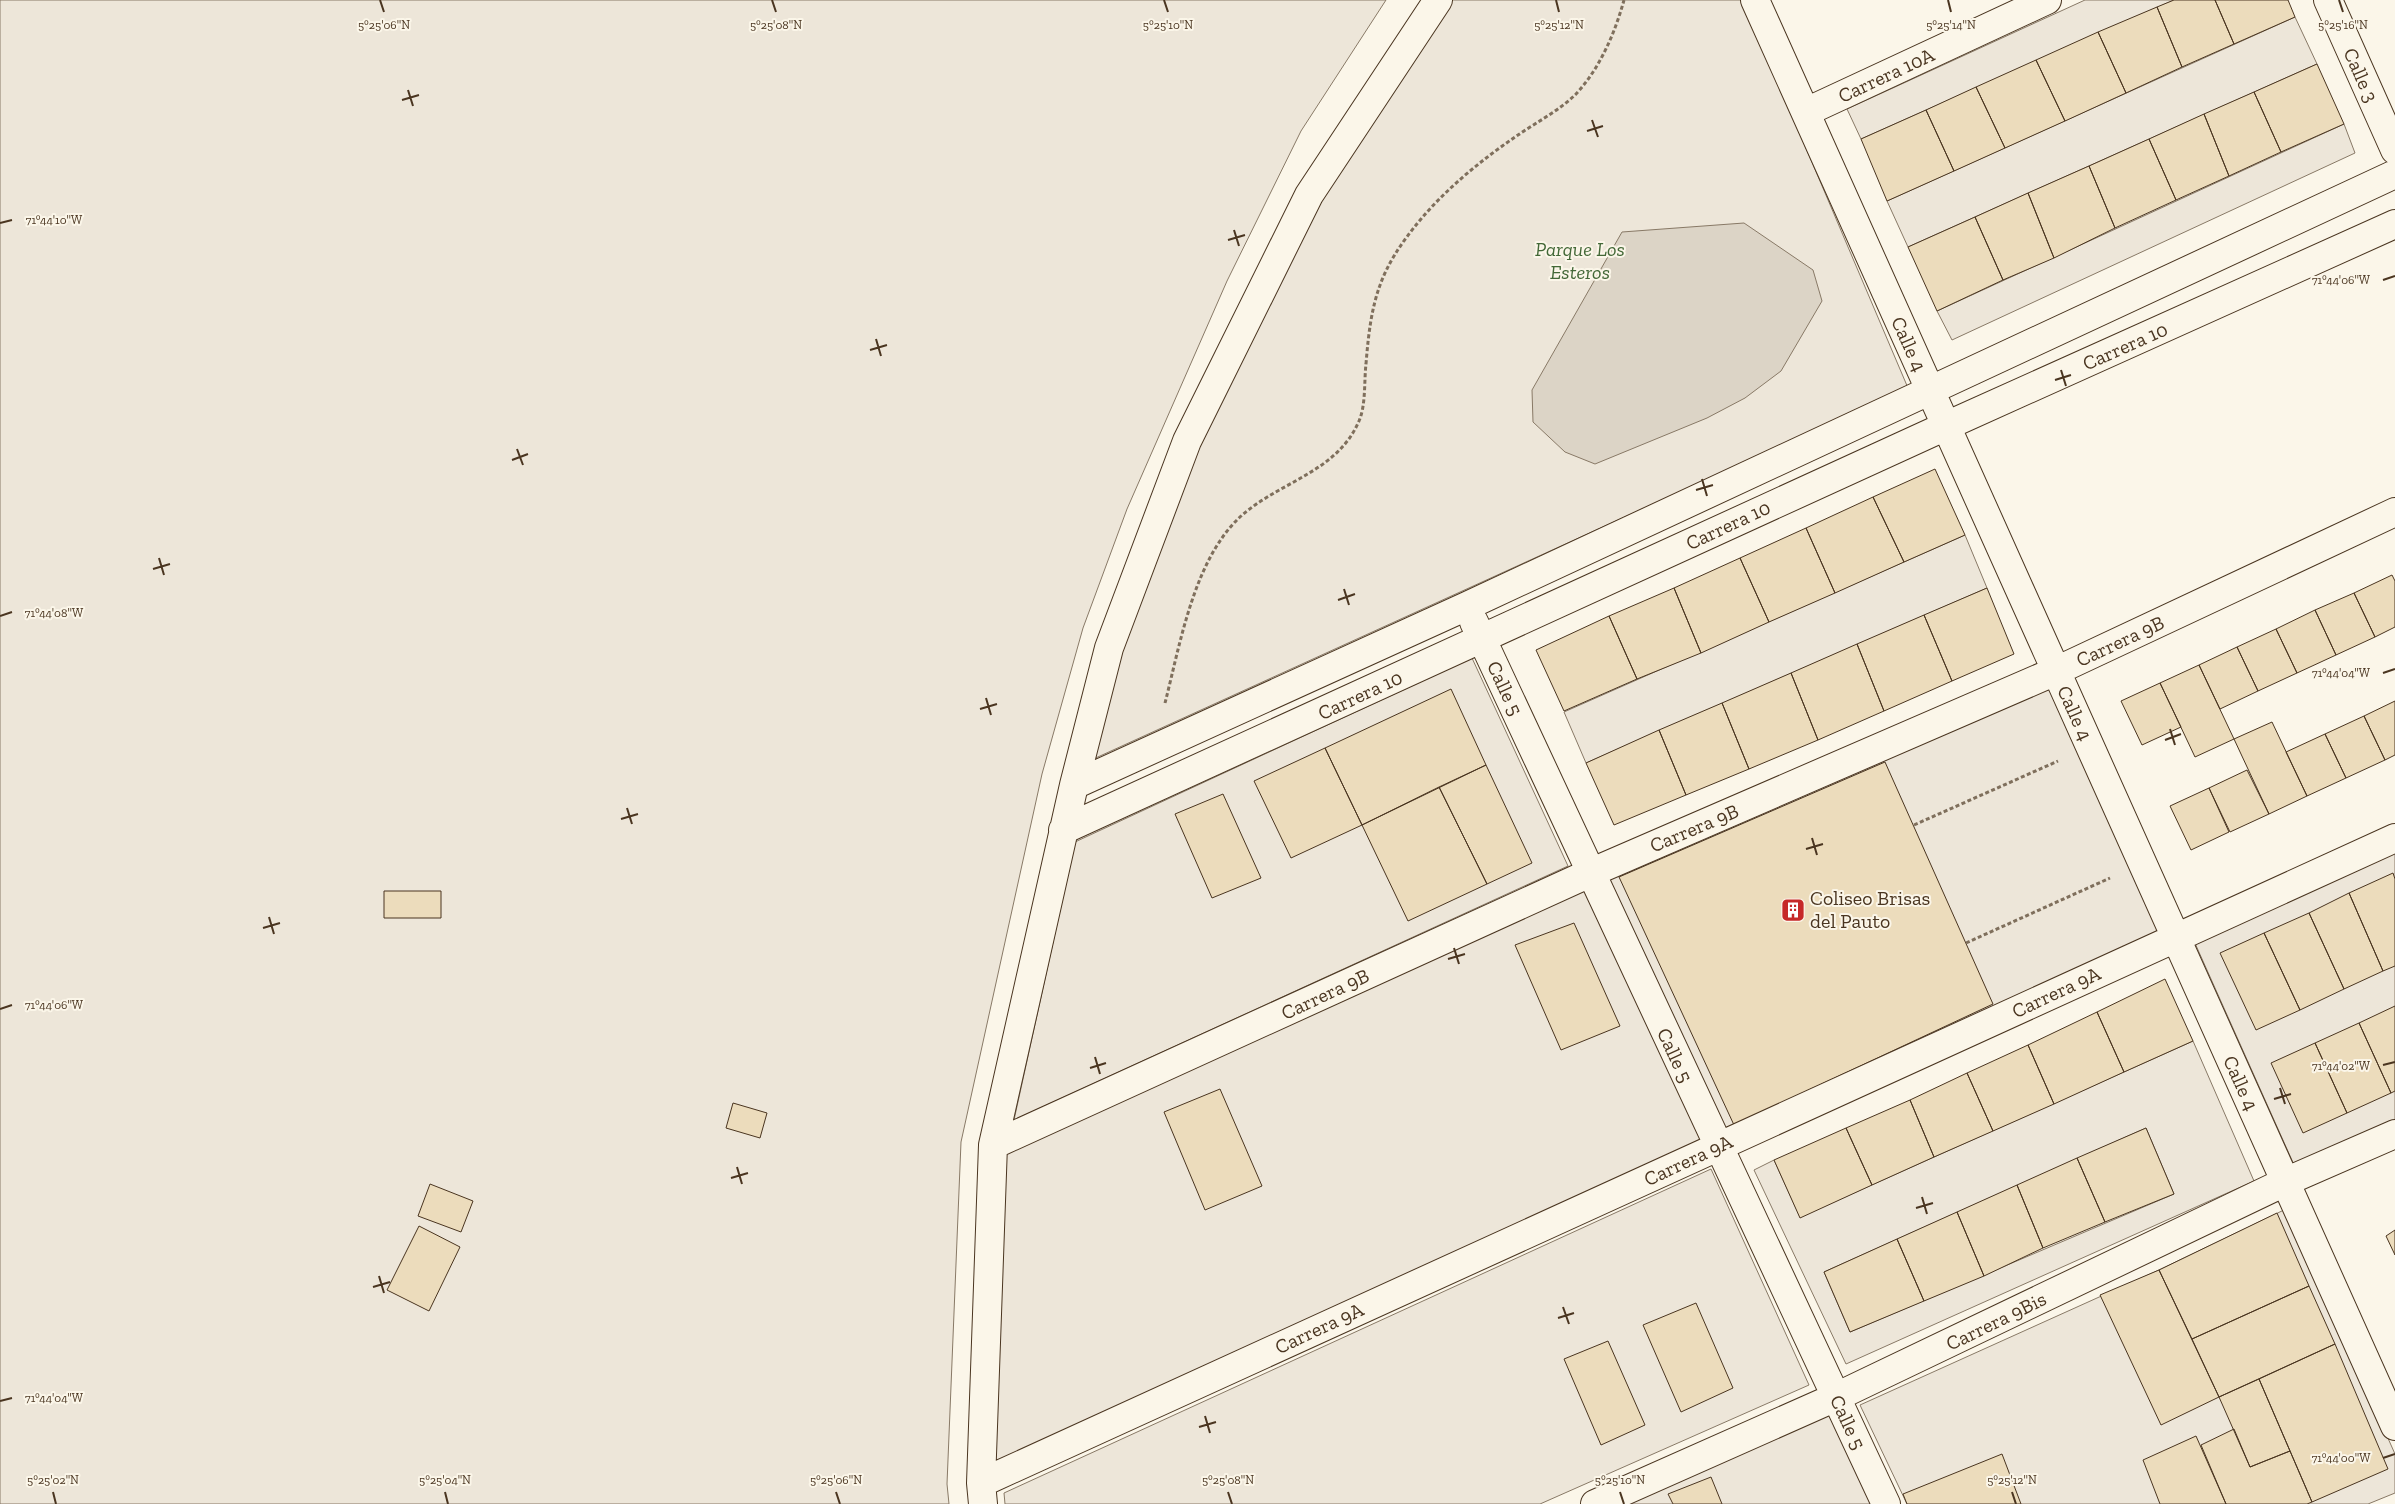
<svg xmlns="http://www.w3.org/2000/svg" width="2395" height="1504" font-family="'Zilla Slab',serif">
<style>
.green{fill:#ede6d9;stroke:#887966;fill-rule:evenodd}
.water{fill:#dcd4c6;stroke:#887966}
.building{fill:#ecdcbc;stroke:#4a3520}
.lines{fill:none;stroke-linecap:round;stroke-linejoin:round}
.minor-casing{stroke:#4a3520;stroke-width:30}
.path{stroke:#7f6f5c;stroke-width:3;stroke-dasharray:4 2.5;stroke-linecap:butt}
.minor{stroke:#fbf6e9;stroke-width:28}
.ticks{fill:none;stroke:#4a3520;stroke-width:2}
.labels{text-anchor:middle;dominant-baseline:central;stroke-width:4;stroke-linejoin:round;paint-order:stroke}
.street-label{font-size:20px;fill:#4a3520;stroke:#fbf6e9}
.park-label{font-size:20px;font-style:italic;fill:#436837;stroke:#fbf6e9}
.poi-label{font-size:20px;fill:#4a3520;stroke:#fbf6e9;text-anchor:start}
.ticks-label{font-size:12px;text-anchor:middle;fill:#4a3520;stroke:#fbf6e9;stroke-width:4;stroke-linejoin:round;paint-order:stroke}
</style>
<rect width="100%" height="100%" fill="#fbf6e9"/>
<!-- green -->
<path class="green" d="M 0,0 L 1386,0 L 1301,131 L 1227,281 L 1127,509 L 1083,628 L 1042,774 L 961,1142 L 947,1484 L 949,1504 L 0,1504 Z
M 1450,0 L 1743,0 L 1908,388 L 1089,761 L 1117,652 L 1193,448 L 1317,199 Z
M 2085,0 L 2174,0 L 1861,139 L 1847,109 Z
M 2295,17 L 2317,64 L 1908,247 L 1887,201 Z
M 2344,124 L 2355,153 L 1952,340 L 1937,311 Z
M 1965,535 L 1987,588 L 1586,763 L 1564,712 Z
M 1472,658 L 1568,866 L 1014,1120 L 1075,842 Z
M 2053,684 L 2164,934 L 1726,1133 L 1608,876 Z
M 2395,851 L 2395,1122 L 2295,1167 L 2194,941 Z
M 1587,879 L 1710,1143 L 988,1474 L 999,1148 Z
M 2193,1041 L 2254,1181 L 1846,1364 L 1754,1170 L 1774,1160 L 1800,1217 ZM 2146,1128 L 2174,1194 L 1850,1332 L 1824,1272 Z
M 1711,1169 L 1809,1385 L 1540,1504 L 1005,1504 L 1004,1493 Z
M 2286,1209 L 2395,1454 L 2395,1493 L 2368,1504 L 1907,1504 L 1860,1405 L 2159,1270 Z
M 1829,1414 L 1871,1504 L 1627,1504 Z"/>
<!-- water -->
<path class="water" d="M 1744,223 L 1813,270 L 1822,301 L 1781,371 L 1745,398 L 1707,418 L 1595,464 L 1565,452 L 1533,422 L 1532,390 L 1622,232 Z"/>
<!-- building -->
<path class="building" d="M 2174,0 L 2215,0 L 2234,44 L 2182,67 L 2157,7 Z
M 2215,0 L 2288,0 L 2295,17 L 2234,44 Z
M 2157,7 L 2182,67 L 2126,93 L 2098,32 Z
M 2098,32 L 2126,93 L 2065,121 L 2036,60 Z
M 2036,60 L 2065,121 L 2005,148 L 1976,87 Z
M 2317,64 L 2344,124 L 2281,152 L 2254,92 Z
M 1976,87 L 2005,148 L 1954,171 L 1926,110 Z
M 2254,92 L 2281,152 L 2229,176 L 2204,114 Z
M 1926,110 L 1954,171 L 1887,201 L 1861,139 Z
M 2204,114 L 2229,176 L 2176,200 L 2149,139 Z
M 2149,139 L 2176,200 L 2115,228 L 2089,166 Z
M 2089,166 L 2115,228 L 2054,258 L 2028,193 Z
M 2028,193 L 2054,258 L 2003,280 L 1975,217 Z
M 1975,217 L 2003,280 L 1937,311 L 1908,247 Z
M 1935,469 L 1965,535 L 1904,562 L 1873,497 Z
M 1873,497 L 1904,562 L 1835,593 L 1806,528 Z
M 1806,528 L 1835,593 L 1769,622 L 1740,558 Z
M 1740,558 L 1769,622 L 1701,653 L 1674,588 Z
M 2392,575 L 2395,581 L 2395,627 L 2375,637 L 2354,593 Z
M 1674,588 L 1701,653 L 1637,679 L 1609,616 Z
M 1987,588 L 2014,654 L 1952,681 L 1924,615 Z
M 2354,593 L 2375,637 L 2336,655 L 2315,610 Z
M 2315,610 L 2336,655 L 2297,673 L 2276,629 Z
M 1924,615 L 1952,681 L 1884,711 L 1857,644 Z
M 1609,616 L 1637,679 L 1564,711 L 1536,650 Z
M 2276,629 L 2297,673 L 2258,691 L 2237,647 Z
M 1857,644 L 1884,711 L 1818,740 L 1791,673 Z
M 2237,647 L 2258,691 L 2220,709 L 2199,665 Z
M 2199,665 L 2234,739 L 2195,757 L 2160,683 Z
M 1791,673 L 1818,740 L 1749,769 L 1722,703 Z
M 2160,683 L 2181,727 L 2142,745 L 2121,701 Z
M 1451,689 L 1486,765 L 1362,825 L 1325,748 Z
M 2395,701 L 2395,755 L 2385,760 L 2364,716 Z
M 1722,703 L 1749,769 L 1686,795 L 1659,730 Z
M 2364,716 L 2385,760 L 2346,778 L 2325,734 Z
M 2272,722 L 2307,796 L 2269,814 L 2234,739 Z
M 1659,730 L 1686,795 L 1614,825 L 1586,763 Z
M 2325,734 L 2346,778 L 2307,796 L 2286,752 Z
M 1325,748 L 1362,825 L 1291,858 L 1254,781 Z
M 1885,762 L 1993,1004 L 1734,1125 L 1619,877 Z
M 1486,765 L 1532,863 L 1487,884 L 1439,787 Z
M 2247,770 L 2269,814 L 2230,832 L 2209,788 Z
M 1439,787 L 1487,884 L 1408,921 L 1362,825 Z
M 2209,788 L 2229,832 L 2191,850 L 2170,806 Z
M 1223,794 L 1261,878 L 1212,898 L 1175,814 Z
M 2393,873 L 2395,879 L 2395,966 L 2383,971 L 2349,893 Z
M 384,891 L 441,891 L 441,918 L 384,918 Z
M 2349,893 L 2383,971 L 2344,989 L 2309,913 Z
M 2309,913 L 2344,989 L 2300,1010 L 2264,933 Z
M 1574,923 L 1620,1026 L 1561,1050 L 1515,945 Z
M 2264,933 L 2300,1010 L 2256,1030 L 2220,953 Z
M 2165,979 L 2193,1041 L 2124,1072 L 2097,1012 Z
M 2395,1006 L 2395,1091 L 2391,1093 L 2359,1023 Z
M 2097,1012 L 2124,1072 L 2054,1104 L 2028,1045 Z
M 2359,1023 L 2391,1093 L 2347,1113 L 2315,1043 Z
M 2315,1043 L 2347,1113 L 2303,1133 L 2271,1063 Z
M 2028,1045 L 2054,1104 L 1993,1131 L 1967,1073 Z
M 1967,1073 L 1993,1131 L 1934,1157 L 1910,1100 Z
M 1220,1089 L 1262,1186 L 1205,1210 L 1164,1112 Z
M 1910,1100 L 1934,1157 L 1872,1185 L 1846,1128 Z
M 733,1103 L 767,1113 L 760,1138 L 726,1128 Z
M 1846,1128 L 1872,1185 L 1800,1218 L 1774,1160 Z
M 2146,1128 L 2174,1194 L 2105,1222 L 2077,1158 Z
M 2077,1158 L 2105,1222 L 2043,1248 L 2017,1185 Z
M 430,1184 L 473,1201 L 461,1232 L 418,1216 Z
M 2017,1185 L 2043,1248 L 1984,1276 L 1957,1212 Z
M 1957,1212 L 1984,1276 L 1924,1301 L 1897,1239 Z
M 2277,1213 L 2309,1286 L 2192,1339 L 2159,1270 Z
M 419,1226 L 460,1247 L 429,1311 L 387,1290 Z
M 2395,1230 L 2395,1255 L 2386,1236 Z
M 1897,1239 L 1924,1301 L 1850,1332 L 1824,1272 Z
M 2159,1270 L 2219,1397 L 2161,1425 L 2100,1295 Z
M 2309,1286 L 2335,1344 L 2219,1397 L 2192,1339 Z
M 1696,1303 L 1733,1388 L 1681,1412 L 1643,1325 Z
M 1608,1341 L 1645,1425 L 1601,1445 L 1564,1359 Z
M 2335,1344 L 2388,1469 L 2312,1502 L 2259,1379 Z
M 2259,1379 L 2290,1451 L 2250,1467 L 2219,1397 Z
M 2234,1429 L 2250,1467 L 2290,1451 L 2312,1502 L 2307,1504 L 2226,1504 L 2201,1445 Z
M 2196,1436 L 2226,1504 L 2160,1504 L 2143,1460 Z
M 2002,1454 L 2021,1504 L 1907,1504 L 1903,1494 Z
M 1711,1477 L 1722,1504 L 1673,1504 L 1668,1494 Z"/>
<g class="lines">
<!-- minor casing -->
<g class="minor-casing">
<path id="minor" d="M 1755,0 L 2395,1426
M 2328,0 L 2395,150
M 1806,112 L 2047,0
M 1474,622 L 1886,1504
M 1074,785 L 1467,606 L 2395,174
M 1063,830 L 1946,426 L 2395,224
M 993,1145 L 1590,873 L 2056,671 L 2395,512
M 981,1483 L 2395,838
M 983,1504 L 981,1483 L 993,1145 L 1074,785 L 1109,648 L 1187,441 L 1309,195 L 1438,0
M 1595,1504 L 1836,1397 L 2285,1182 L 2395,1134"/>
</g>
<!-- path -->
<path class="path" d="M 1165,703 C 1181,641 1195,552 1247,511 C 1286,480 1338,470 1359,421 C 1366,405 1364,381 1366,364 C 1371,300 1379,269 1421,219 C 1448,187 1484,158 1518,135 C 1537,122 1560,110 1576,94 C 1600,68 1615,33 1624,0
M 1914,825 L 2058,761
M 1966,943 L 2110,878"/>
<!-- minor -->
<use href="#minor" class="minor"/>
</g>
<!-- ticks -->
<path class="ticks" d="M 380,0 L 384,12M 772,0 L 776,12M 1164,0 L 1168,12M 1556,0 L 1559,12M 1948,0 L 1951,12M 2339,0 L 2343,12M 408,90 L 413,106M 402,100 L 419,95M 1592,120 L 1598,137M 1587,131 L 1603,126M 0,223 L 12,220M 1234,230 L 1239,246M 1228,240 L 1245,235M 2383,280 L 2395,276M 876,339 L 881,356M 870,350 L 887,345M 2061,370 L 2066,386M 2055,380 L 2071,375M 517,449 L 523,465M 512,460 L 528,454M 1702,479 L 1707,496M 1696,490 L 1713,485M 159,558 L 164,575M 153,569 L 170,564M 1344,589 L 1349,605M 1338,600 L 1355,594M 0,616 L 12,612M 2383,673 L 2395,669M 986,698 L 991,715M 980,709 L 997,704M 2170,729 L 2175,745M 2165,740 L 2181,734M 627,808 L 632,824M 621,819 L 638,814M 1812,838 L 1817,855M 1806,849 L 1823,844M 269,917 L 274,934M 263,928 L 280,923M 1454,948 L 1459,964M 1448,959 L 1465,954M 0,1009 L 12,1005M 1095,1057 L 1100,1074M 2383,1065 L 2395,1062M 1090,1068 L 1106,1063M 2280,1088 L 2285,1104M 2274,1099 L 2291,1094M 737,1167 L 742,1184M 731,1178 L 748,1173M 1922,1197 L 1927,1214M 1916,1208 L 1933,1203M 379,1276 L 384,1293M 373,1287 L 390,1282M 1563,1307 L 1569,1324M 1558,1318 L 1574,1313M 0,1401 L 12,1398M 1205,1416 L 1210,1433M 1199,1427 L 1216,1422M 2383,1458 L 2395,1454M 53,1492 L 56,1504M 445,1492 L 448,1504M 836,1492 L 840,1504M 1228,1492 L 1232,1504M 1620,1492 L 1624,1504M 2012,1492 L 2016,1504"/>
<!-- icons -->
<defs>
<g id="building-square" transform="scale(1.25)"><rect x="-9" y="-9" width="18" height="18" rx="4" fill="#c62828" stroke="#fbf6e9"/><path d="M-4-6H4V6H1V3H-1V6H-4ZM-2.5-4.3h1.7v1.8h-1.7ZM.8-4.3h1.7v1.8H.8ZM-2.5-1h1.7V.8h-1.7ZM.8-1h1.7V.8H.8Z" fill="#fff"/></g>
</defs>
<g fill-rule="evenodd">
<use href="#building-square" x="1793" y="910"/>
</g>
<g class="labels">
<!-- street labels -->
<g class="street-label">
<text transform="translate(1886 75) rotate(-25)">Carrera 10A</text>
<text transform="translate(2361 75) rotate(66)">Calle 3</text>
<text transform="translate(1909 344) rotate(66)">Calle 4</text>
<text transform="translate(2125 346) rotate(-24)">Carrera 10</text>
<text transform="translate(1728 525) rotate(-25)">Carrera 10</text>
<text transform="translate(2120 641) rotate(-25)">Carrera 9B</text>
<text transform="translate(1505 688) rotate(65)">Calle 5</text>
<text transform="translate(1360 695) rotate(-25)">Carrera 10</text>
<text transform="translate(2075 713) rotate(66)">Calle 4</text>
<text transform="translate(1694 828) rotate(-23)">Carrera 9B</text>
<text transform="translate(2056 992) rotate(-25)">Carrera 9A</text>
<text transform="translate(1325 994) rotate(-25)">Carrera 9B</text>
<text transform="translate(1675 1055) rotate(65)">Calle 5</text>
<text transform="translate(2241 1083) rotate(66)">Calle 4</text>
<text transform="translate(1688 1160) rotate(-25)">Carrera 9A</text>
<text transform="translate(1996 1321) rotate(-26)">Carrera 9Bis</text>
<text transform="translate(1319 1328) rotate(-25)">Carrera 9A</text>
<text transform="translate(1848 1422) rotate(65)">Calle 5</text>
</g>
<!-- park labels -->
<g class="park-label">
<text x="1580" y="249">Parque Los<tspan x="1580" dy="23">Esteros</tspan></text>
</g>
<!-- poi labels -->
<g class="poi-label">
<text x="1810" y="898">Coliseo Brisas<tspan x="1810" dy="23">del Pauto</tspan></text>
</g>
</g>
<g class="ticks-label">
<text x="384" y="29">5°25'06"N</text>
<text x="776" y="29">5°25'08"N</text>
<text x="1168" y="29">5°25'10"N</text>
<text x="1559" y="29">5°25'12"N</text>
<text x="1951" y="29">5°25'14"N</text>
<text x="2343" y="29">5°25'16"N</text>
<text x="54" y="224">71°44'10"W</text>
<text x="2341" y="284">71°44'06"W</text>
<text x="54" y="617">71°44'08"W</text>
<text x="2341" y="677">71°44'04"W</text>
<text x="54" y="1009">71°44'06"W</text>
<text x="2341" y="1070">71°44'02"W</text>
<text x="54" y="1402">71°44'04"W</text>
<text x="2341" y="1462">71°44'00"W</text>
<text x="53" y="1484">5°25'02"N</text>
<text x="445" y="1484">5°25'04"N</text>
<text x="836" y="1484">5°25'06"N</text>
<text x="1228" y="1484">5°25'08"N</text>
<text x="1620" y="1484">5°25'10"N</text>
<text x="2012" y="1484">5°25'12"N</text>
</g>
</svg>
